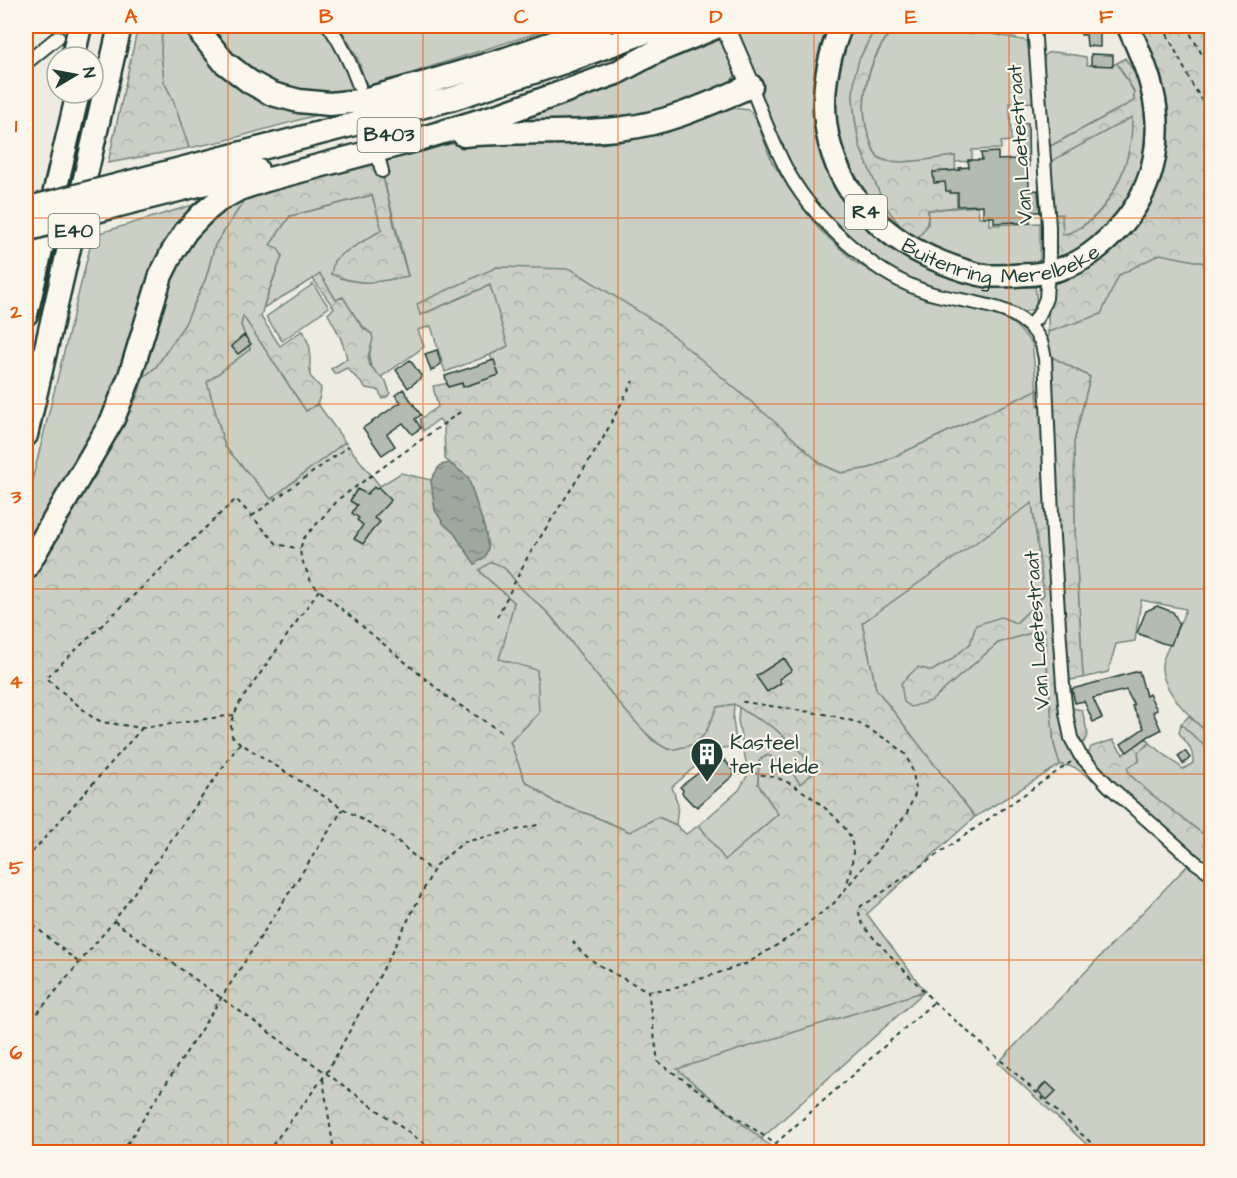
<svg xmlns="http://www.w3.org/2000/svg" width="1237" height="1178" font-family="'Architects Daughter',sans-serif">
<style>
.grass{fill:#cbcfc4;stroke:#75867c;stroke-width:1.5}
.forest{fill:url(#forest-crowns);stroke:#75867c;stroke-width:1.5;fill-rule:evenodd}
.water{fill:url(#water-ripples);stroke:#6c7d74;stroke-width:1.5}
.building{fill:#b4bbb0;stroke:#1f3d34;stroke-width:1.5}
.lines{fill:none;stroke-linecap:round;stroke-linejoin:round}
.minor-tunnel{stroke:#c5c9be;stroke-width:12;stroke-dasharray:12 6;stroke-linecap:butt}
.minor-casing{stroke:#1f3d34;stroke-width:16}
.secondary-casing{stroke:#1f3d34;stroke-width:22}
.trunk-casing{stroke:#1f3d34;stroke-width:26}
.motorway-casing{stroke:#1f3d34;stroke-width:27}
.path{stroke:#1f3d34;stroke-width:2;stroke-dasharray:4.5 4.5;stroke-linecap:butt}
.minor{stroke:#fbf7ec;stroke-width:12}
.secondary{stroke:#fbf7ec;stroke-width:18}
.trunk{stroke:#fbf7ec;stroke-width:21}
.motorway{stroke:#fbf7ec;stroke-width:22}
.motorway-bridge-casing{stroke:#1f3d34;stroke-width:27;stroke-linecap:butt}
.motorway-bridge{stroke:#fbf7ec;stroke-width:22}
.grid{fill:none;stroke:#e8590c;stroke-width:1.5;stroke-opacity:0.55}
.labels{text-anchor:middle;dominant-baseline:central;stroke-width:4.5;stroke-linejoin:round;paint-order:stroke}
.shield{fill:#fbf7ec;stroke:#61756b;stroke-width:1.5}
.shield-label{font-size:20px;font-weight:bold;fill:#1f3d34}
.street-label{font-size:21px;fill:#1f3d34;stroke:#fbf7ec}
.poi-label{font-size:21px;fill:#1f3d34;stroke:#fbf7ec;text-anchor:start}
.neatline{fill:none;stroke:#e8590c;stroke-width:2}
.grid-label{font-size:20px;text-anchor:middle;font-weight:bold;fill:#e8590c}
</style>
<defs>
<pattern id="forest-crowns" width="20" height="18" patternUnits="userSpaceOnUse" patternTransform="scale(1.5)"><rect width="20" height="18" fill="#cbcfc4"/><path d="M2 6a3 3 0 1 1 6 0M12 15a3 3 0 1 1 6 0" fill="none" stroke="#aeb3a9"/></pattern>
<pattern id="water-ripples" width="26" height="14" patternUnits="userSpaceOnUse" patternTransform="scale(1.5)"><rect width="26" height="14" fill="#9fa89f"/><path d="M2 4q2-2 4 0t4 0M15 11q2-2 4 0t4 0" fill="none" stroke="#818a82"/></pattern>
</defs>
<rect width="100%" height="100%" fill="#eeece1"/>
<filter id="ink" filterUnits="userSpaceOnUse"><feTurbulence type="fractalNoise" baseFrequency=".0167" numOctaves="2"/><feDisplacementMap in="SourceGraphic" scale="12" xChannelSelector="R" yChannelSelector="G"/><feConvolveMatrix kernelMatrix="1 2 1 2 8 2 1 2 1" color-interpolation-filters="sRGB"/></filter>
<g filter="url(#ink)">
<!-- grass -->
<path class="grass" d="M 162,26 L 191,26 L 197,38 L 324,113 L 223,141 L 189,148 L 173,100 L 164,82 L 161,53 Z
M 209,26 L 323,26 C 337,46 346,64 354,87 L 353,91 C 343,91 331,93 321,92 C 283,89 247,73 223,44 C 218,38 213,33 209,26 Z
M 339,26 L 558,26 C 495,47 432,65 369,88 L 366,83 L 357,57 Z
M 746,26 L 828,26 C 819,45 815,66 813,87 C 806,176 863,245 943,275 C 970,285 1001,283 1029,283 L 1035,285 C 1037,301 1040,312 1020,312 L 934,287 L 908,277 L 875,258 L 843,232 L 819,207 L 794,170 L 777,132 L 735,31 Z
M 846,26 L 876,26 L 859,60 L 853,96 L 855,119 L 860,147 L 873,175 L 928,224 L 928,210 L 978,206 L 979,217 L 990,217 L 990,225 L 1040,223 L 1040,258 L 1038,263 L 1012,270 L 950,260 L 870,209 L 835,142 L 834,57 Z
M 895,26 L 934,26 L 972,34 L 973,30 L 1032,42 L 1037,102 L 1010,103 L 1011,141 L 1001,142 L 1001,149 L 972,150 L 972,161 L 955,162 L 955,156 C 938,158 894,166 881,159 C 875,156 873,148 871,143 C 855,103 869,58 895,26 Z
M 724,38 L 735,66 L 736,74 L 731,82 L 722,90 L 671,111 L 583,124 L 507,122 L 618,81 Z
M 1055,52 L 1086,57 L 1087,65 L 1113,65 L 1117,63 L 1134,92 L 1134,101 L 1047,148 L 1041,74 L 1045,55 L 1047,53 Z
M 732,108 L 749,110 L 756,119 L 772,162 L 791,191 L 819,229 L 855,262 L 892,284 L 926,300 L 982,311 L 1010,320 L 1032,343 L 1037,390 L 870,468 L 841,473 L 821,464 L 497,267 L 421,315 L 490,285 L 509,346 L 490,355 L 445,372 L 431,326 L 418,330 L 424,347 L 381,377 C 362,361 372,356 372,334 C 359,325 351,311 343,297 L 336,300 L 320,275 L 263,308 L 282,256 L 269,245 L 290,216 L 372,195 L 382,230 L 342,254 L 334,261 L 340,278 C 367,285 381,281 408,276 L 379,160 L 412,151 L 458,143 L 602,144 L 630,138 L 719,110 Z
M 1132,116 C 1132,125 1132,135 1131,145 C 1123,182 1101,224 1063,235 L 1052,215 L 1048,163 Z
M 246,198 L 215,245 L 206,278 L 185,324 L 156,367 L 143,378 L 173,277 L 183,256 L 200,233 L 222,213 Z
M 196,204 L 167,239 L 151,268 L 127,359 L 103,420 L 26,549 L 26,505 L 93,235 Z
M 1160,253 L 1205,263 L 1211,272 L 1211,736 C 1194,721 1155,686 1163,660 C 1169,643 1180,626 1186,609 L 1141,600 L 1135,641 L 1116,644 L 1108,672 L 1083,678 L 1075,530 L 1074,442 L 1090,377 L 1050,356 L 1048,345 L 1048,332 L 1101,314 L 1119,275 Z
M 313,284 L 329,307 L 282,341 L 266,317 Z
M 243,315 L 306,411 L 318,404 L 345,442 L 271,499 L 225,447 L 207,382 L 250,349 L 241,325 Z
M 1032,502 L 1044,594 L 1039,601 L 1016,623 L 970,644 L 951,660 L 932,671 L 930,701 L 998,643 L 1044,629 L 1054,744 L 1060,765 L 975,817 L 876,689 L 862,623 Z
M 491,562 L 502,565 L 522,589 L 549,614 L 609,690 L 652,740 L 669,750 L 706,732 L 717,707 L 734,704 L 733,720 L 737,747 L 720,748 L 705,758 L 672,787 L 678,805 L 676,825 L 658,817 L 630,832 L 593,816 L 556,803 L 525,781 L 510,742 L 539,713 L 498,660 L 504,642 L 514,602 L 482,574 L 479,569 Z
M 739,707 L 749,714 L 773,727 L 804,754 L 812,774 L 800,784 L 789,768 L 768,755 L 759,760 L 758,784 L 778,814 L 725,861 L 699,825 L 739,790 L 747,776 L 747,767 L 738,721 Z
M 1181,724 L 1211,752 L 1211,840 L 1151,794 L 1131,776 L 1126,768 L 1139,761 L 1138,751 L 1150,743 L 1183,769 L 1193,763 C 1194,750 1187,743 1179,733 Z
M 1188,865 L 1211,882 L 1211,1152 L 1095,1152 L 998,1063 Z
M 925,991 L 761,1139 L 676,1069 Z"/>
<!-- forest -->
<path class="forest" d="M 138,26 L 162,26 L 161,53 L 164,82 L 173,100 L 189,148 L 108,163 Z
M 876,26 L 895,26 C 868,58 855,103 871,143 C 873,149 875,156 881,159 C 895,166 939,158 955,156 L 957,207 L 928,210 C 928,224 927,229 917,238 L 905,232 L 885,206 L 860,147 L 855,119 L 853,96 L 855,74 L 859,60 Z
M 934,26 L 974,26 L 972,34 Z
M 1139,26 L 1209,26 L 1212,31 L 1211,272 L 1205,263 L 1160,254 L 1119,275 L 1101,314 L 1048,332 L 1049,282 L 1124,238 L 1138,222 L 1148,206 L 1157,185 L 1163,166 L 1169,131 L 1166,100 L 1151,53 Z
M 1125,58 L 1143,85 L 1148,104 L 1145,165 L 1127,201 L 1113,220 L 1096,238 L 1078,250 L 1054,261 L 1052,215 L 1062,214 L 1063,235 C 1102,224 1123,182 1130,145 C 1132,136 1132,126 1132,117 L 1048,163 L 1047,148 L 1134,101 L 1134,91 L 1117,63 Z
M 379,160 L 400,249 L 408,276 C 378,282 361,287 331,274 L 334,261 L 342,254 L 382,230 L 372,195 L 290,216 L 270,245 L 278,248 L 282,256 C 275,277 265,296 261,317 L 280,346 L 303,330 L 310,348 L 310,376 L 321,388 C 320,402 318,404 306,411 L 243,316 L 241,325 L 250,349 L 207,382 L 225,447 L 271,499 L 345,442 L 380,486 L 401,473 L 431,480 L 435,510 L 444,524 L 454,533 L 475,564 L 488,548 L 485,530 L 468,477 L 445,459 L 444,425 L 439,419 L 423,431 L 420,419 L 438,407 L 433,386 L 498,374 L 490,355 L 508,346 L 490,285 L 420,315 L 417,304 L 497,267 L 571,269 L 659,324 L 782,428 L 821,464 L 841,473 L 870,468 L 1037,390 L 1038,406 L 1051,406 L 1050,356 L 1090,377 L 1074,442 L 1075,530 L 1083,678 L 1070,680 L 1072,708 L 1082,710 L 1088,735 L 1084,742 L 1079,743 L 1073,718 L 1061,719 L 1067,743 L 1075,758 L 1094,781 L 1074,767 L 1060,765 L 1054,744 L 1044,629 L 998,643 L 931,701 L 911,707 L 904,702 L 901,683 L 918,667 L 932,671 L 951,660 L 970,644 L 976,625 L 1001,617 L 1016,623 L 1039,601 L 1044,594 L 1032,503 L 862,623 L 876,689 L 975,817 L 867,914 L 925,991 L 677,1069 L 740,1122 L 778,1152 L 26,1152 L 26,577 L 96,475 L 138,395 L 143,378 L 156,367 L 185,324 L 206,278 L 215,245 L 246,198 L 304,179 ZM 491,562 C 509,567 509,575 521,588 C 530,598 542,606 551,616 C 570,639 646,747 670,749 C 673,750 676,749 679,748 C 706,744 707,729 717,707 L 734,704 L 749,714 L 773,727 L 803,754 L 812,774 L 800,784 L 789,768 L 768,755 L 759,760 L 758,784 L 778,814 L 725,860 L 699,825 L 686,834 L 676,825 L 658,817 L 630,832 L 593,816 L 556,803 L 525,781 L 510,742 L 539,713 L 537,670 L 499,659 L 504,643 L 514,602 L 482,574 L 479,570 Z
M 320,274 L 336,300 L 343,297 L 358,321 L 364,329 L 372,334 L 373,339 L 368,357 L 369,364 L 376,373 L 386,381 L 390,393 L 388,396 L 383,399 L 378,390 L 366,388 L 347,368 L 335,374 L 331,369 L 347,359 C 344,342 336,329 328,314 L 334,308 L 313,279 Z
M 1189,716 L 1211,736 L 1211,752 L 1181,724 Z
M 1147,738 L 1150,743 L 1138,752 L 1139,761 L 1127,768 L 1131,776 L 1151,794 L 1211,840 L 1211,869 L 1093,765 L 1088,755 L 1091,747 L 1113,740 L 1123,754 Z"/>
<!-- water -->
<path class="water" d="M 449,463 L 468,477 L 485,530 L 488,548 L 485,557 L 475,564 L 454,533 L 444,524 L 435,510 L 431,480 L 438,468 L 441,465 Z"/>
<!-- building -->
<path class="building" d="M 1082,26 L 1093,26 L 1093,27 L 1100,27 L 1100,47 L 1087,46 L 1086,35 L 1081,35 Z
M 1091,54 L 1113,55 L 1113,66 L 1091,65 Z
M 1016,123 L 1028,123 L 1029,191 L 1038,190 L 1040,212 L 1030,212 L 1030,223 L 1016,223 L 1015,222 L 994,223 L 994,217 L 983,217 L 983,205 L 958,206 L 958,193 L 950,193 L 950,191 L 946,191 L 945,182 L 934,183 L 933,172 L 960,170 L 959,168 L 969,167 L 968,160 L 982,160 L 981,153 L 998,152 L 998,160 L 1016,159 Z
M 244,335 L 251,344 L 238,354 L 231,346 Z
M 437,350 L 441,364 L 431,371 L 425,354 Z
M 410,360 L 422,377 L 408,388 L 396,370 Z
M 494,360 L 499,375 L 463,387 L 462,383 L 448,387 L 445,376 Z
M 403,389 L 421,415 L 415,419 L 421,428 L 412,434 L 403,423 L 387,434 L 395,446 L 382,455 L 363,428 L 401,402 L 395,395 Z
M 374,487 L 376,489 L 378,487 L 391,500 L 374,518 L 380,522 L 371,532 L 363,544 L 354,539 L 363,525 L 357,520 L 359,518 L 352,513 L 357,505 L 350,501 L 357,489 L 367,494 Z
M 1157,606 L 1173,612 L 1179,623 L 1171,645 L 1162,643 L 1137,633 L 1146,611 Z
M 784,658 L 792,670 L 779,679 L 781,683 L 767,692 L 756,676 Z
M 1139,671 L 1146,696 L 1149,694 L 1157,710 L 1153,712 L 1161,730 L 1149,736 L 1127,752 L 1121,744 L 1144,728 L 1132,706 L 1134,705 L 1126,690 L 1093,698 L 1102,718 L 1093,722 L 1084,701 L 1075,703 L 1072,689 Z
M 1185,751 L 1190,758 L 1183,764 L 1178,756 Z
M 725,760 L 735,774 L 697,807 L 695,805 L 693,805 L 682,793 L 683,790 L 680,787 L 709,765 L 710,767 L 716,763 L 718,765 Z
M 1046,1082 L 1056,1091 L 1047,1100 L 1038,1091 Z"/>
<g class="lines">
<!-- minor-tunnel -->
<path class="minor-tunnel" d="M 367,115 L 377,154"/>
<!-- minor casing -->
<g class="minor-casing">
<path id="minor" d="M 329,26 C 342,44 351,64 359,86
M 26,63 L 58,37
M 751,86 C 763,116 774,147 789,174 C 806,205 832,231 859,253 C 879,270 905,285 930,293 C 967,304 1019,302 1040,340 C 1043,345 1043,352 1045,358 L 1053,537 L 1063,685 L 1066,713 L 1071,738 L 1080,755 L 1109,786 L 1195,862 L 1212,874
M 379,160 L 382,171
M 1029,325 L 1036,319 L 1041,311 L 1046,298 L 1049,256 L 1049,226 L 1034,26"/>
</g>
<!-- secondary casing -->
<g class="secondary-casing">
<path id="secondary" d="M 725,26 L 751,86"/>
</g>
<!-- trunk casing -->
<g class="trunk-casing">
<g id="trunk">
<path id="s1" d="M 841,26 C 826,63 819,105 830,145 C 845,201 888,241 941,262 C 956,268 972,274 988,276 C 999,276 1010,276 1020,275 C 1037,275 1053,272 1069,266 C 1089,258 1111,238 1125,221 C 1155,184 1164,135 1152,89 C 1147,67 1137,46 1128,26"/>
</g>
</g>
<!-- motorway casing -->
<g class="motorway-casing">
<path id="motorway" d="M 197,26 L 203,36 L 224,62 L 250,82 L 272,94 L 299,101 L 330,104 L 359,101 L 429,82 L 506,59 L 602,26
M 73,57 L 80,26
M 464,135 C 517,130 571,135 625,128 C 669,123 710,103 751,86
M 119,185 L 451,99 L 564,62 L 662,26
M 119,205 L 257,170
M 26,314 L 78,93
M 26,435 L 120,26
M 26,568 L 113,419 L 130,376 L 161,275 L 173,251 L 186,231 L 202,214 L 219,200 L 239,189 L 266,180 L 420,139 L 502,114 L 616,73 L 655,52 L 718,26"/>
</g>
<!-- path -->
<path class="path" d="M 1163,26 L 1193,86 L 1212,115
M 1186,26 L 1212,72
M 460,412 L 340,498 L 304,538 L 300,549 L 301,557 L 311,582 L 319,590 L 447,697 L 503,733
M 252,516 L 349,446
M 319,590 L 238,705 L 231,725 L 232,736 L 240,743 L 344,809 L 395,839 L 431,871
M 497,617 L 527,558 L 601,442 L 633,381
M 234,715 L 142,728 L 102,722 L 92,717 L 46,678 L 236,499 L 277,544 L 300,549
M 1071,762 L 870,901 L 861,906 C 856,918 863,925 871,935 L 934,1002 L 1014,1072 L 1101,1152
M 743,771 C 755,774 769,775 780,779 C 800,786 844,819 851,839 C 856,854 850,871 847,885
M 26,859 L 142,728
M 26,919 L 79,963
M 114,921 L 436,1152
M 573,941 C 583,961 627,980 648,991 L 658,1062 L 771,1141 L 784,1152
M 648,991 L 670,989 L 748,963 L 793,935 L 834,903 L 906,815 L 916,792 L 913,772 L 906,755 L 894,744 L 856,722 L 830,715 L 738,701
M 26,1027 L 114,921 L 240,743
M 323,1079 L 334,1152
M 775,1144 L 934,1002
M 122,1152 L 343,809
M 267,1152 L 326,1074 L 378,979 L 436,865 L 464,842 L 542,824"/>
<!-- minor -->
<use href="#minor" class="minor"/>
<!-- secondary -->
<use href="#secondary" class="secondary"/>
<!-- trunk -->
<use href="#trunk" class="trunk"/>
<!-- motorway -->
<use href="#motorway" class="motorway"/>
<!-- motorway-bridge casing -->
<g class="motorway-bridge-casing">
<path id="motorway-bridge" d="M 26,209 L 119,185
M 26,230 L 119,205"/>
</g>
<!-- motorway-bridge -->
<use href="#motorway-bridge" class="motorway-bridge"/>
</g>
</g>
<!-- grid -->
<path class="grid" d="M 228,26 L 228,1152M 423,26 L 423,1152M 618,26 L 618,1152M 814,26 L 814,1152M 1009,26 L 1009,1152M 26,218 L 1212,218M 26,404 L 1212,404M 26,589 L 1212,589M 26,774 L 1212,774M 26,960 L 1212,960"/>
<!-- icons -->
<defs>
<g id="building-pin" transform="scale(1.725)"><path d="M0 17L-7.5 6A9.5 9.5 0 1 1 7.5 6Z" fill="#1f3d34" stroke="#fbf7ec"/><path d="M-4-6H4V6H1V3H-1V6H-4ZM-2.5-4.3h1.7v1.8h-1.7ZM.8-4.3h1.7v1.8H.8ZM-2.5-1h1.7V.8h-1.7ZM.8-1h1.7V.8H.8Z" fill="#fff"/></g>
</defs>
<g fill-rule="evenodd">
<use href="#building-pin" x="707" y="754"/>
</g>
<g class="labels">
<!-- shield labels -->
<g class="shield">
<rect x="357.5" y="118" width="63" height="34" rx="4.5"/>
<rect x="845" y="195" width="42" height="34" rx="4.5"/>
<rect x="48.5" y="214" width="51" height="34" rx="4.5"/>
</g>
<g class="shield-label">
<text x="389" y="135">B403</text>
<text x="866" y="212">R4</text>
<text x="74" y="231">E40</text>
</g>
<!-- street labels -->
<g class="street-label">
<text transform="translate(1020 144) rotate(-94)">Van Laetestraat</text>
<text stroke="none"><textPath href="#s1" startOffset="350">Buitenring Merelbeke</textPath></text>
<text transform="translate(1037 630) rotate(-94)">Van Laetestraat</text>
</g>
<!-- poi labels -->
<g class="poi-label">
<text x="730" y="742">Kasteel<tspan x="730" dy="24">ter Heide</tspan></text>
</g>
</g>
<!-- margin -->
<rect width="1237" height="1178" fill="none" stroke="#fbf7ec" stroke-width="66"/>
<!-- north arrow -->
<g transform="translate(75 75) rotate(80)"><circle r="28" fill="#fbf7ec" stroke="#a3ada2" stroke-width="1.5"/>
<path d="M0-4.5L10 22L0 15L-10 22Z" fill="#1f3d34"/>
<text y="-9" font-size="16" font-weight="bold" text-anchor="middle" fill="#1f3d34">N</text>
</g>
<rect x="33" y="33" width="1171" height="1112" class="neatline"/>
<g class="grid-label">
<text x="131" y="23">A</text>
<text x="326" y="23">B</text>
<text x="521" y="23">C</text>
<text x="716" y="23">D</text>
<text x="911" y="23">E</text>
<text x="1106" y="23">F</text>
<text x="16" y="132">1</text>
<text x="16" y="318">2</text>
<text x="16" y="503">3</text>
<text x="16" y="688">4</text>
<text x="16" y="874">5</text>
<text x="16" y="1059">6</text>
</g>
</svg>
